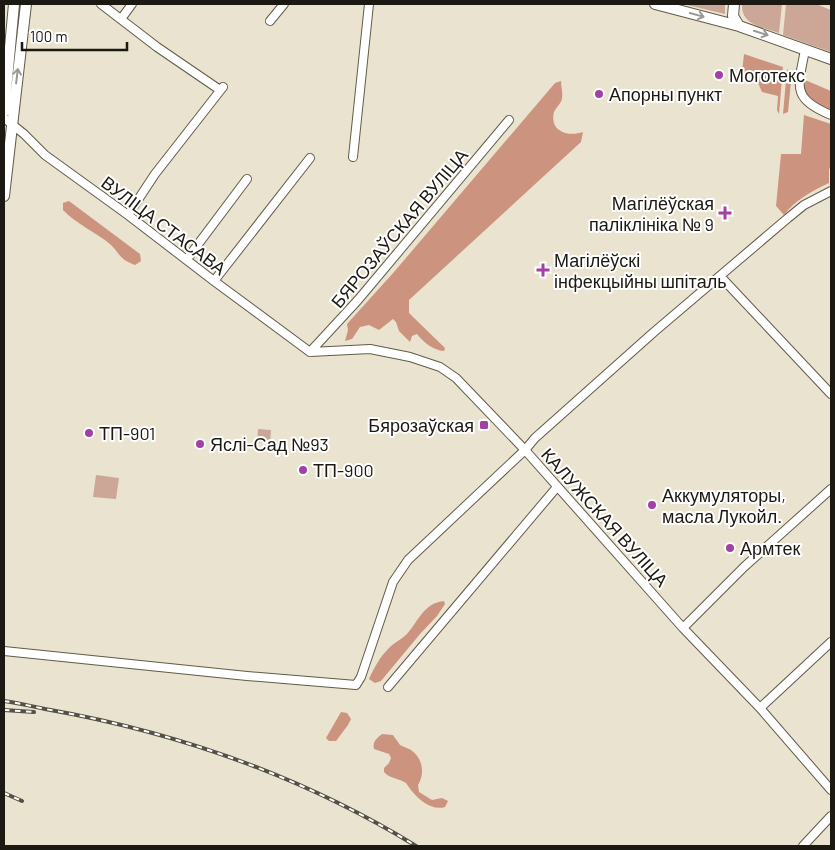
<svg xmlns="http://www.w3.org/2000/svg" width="835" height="850" font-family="Barlow,sans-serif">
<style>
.green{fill:#cca798}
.forest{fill:#cc947e}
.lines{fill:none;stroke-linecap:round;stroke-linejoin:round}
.minor-casing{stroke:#615b49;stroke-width:10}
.major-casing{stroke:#615b49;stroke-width:12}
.minor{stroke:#fff;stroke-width:8}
.major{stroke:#fff;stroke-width:10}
.rail-casing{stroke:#545045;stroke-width:4}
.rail{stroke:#fff;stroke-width:2;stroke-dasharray:5.5;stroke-linecap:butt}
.oneway{stroke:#999894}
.poi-dot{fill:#a340a6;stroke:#fff;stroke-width:2}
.labels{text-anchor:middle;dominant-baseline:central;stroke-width:4;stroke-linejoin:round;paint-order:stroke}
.poi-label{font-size:18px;fill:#1c1912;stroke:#fff;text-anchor:start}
.street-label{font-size:18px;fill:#1c1912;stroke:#fff}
</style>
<rect width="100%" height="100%" fill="#eae3cf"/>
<!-- green -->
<path class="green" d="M 683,4 L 725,4 L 725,14 Z
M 742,4 L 782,4 L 779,33 C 762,27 741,25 742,4 Z
M 786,4 L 816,4 L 831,10 L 831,52 L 783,35 Z
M 258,429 L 271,430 L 270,443 L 257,442 Z
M 96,475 L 119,478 L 116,499 L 93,497 Z"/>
<!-- forest -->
<path class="forest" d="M 744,54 L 783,67 L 779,114 L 777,110 L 778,96 L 762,92 L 755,76 L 742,72 Z
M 787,69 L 792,72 L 788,112 L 783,114 Z
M 805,80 L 831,91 L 831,110 L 809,101 L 803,94 Z
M 561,81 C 561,86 563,93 562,98 C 562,103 556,107 554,112 C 549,132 569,137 583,132 L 581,142 L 409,300 L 409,313 L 445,348 L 444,351 C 434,351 422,341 417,334 L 412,336 L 410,342 L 399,331 L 396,322 L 393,319 L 379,330 L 369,325 L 360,327 L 352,339 L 345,341 L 348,330 L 347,324 L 394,272 L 555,83 Z
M 804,115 L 831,124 L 831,167 L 829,169 L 829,183 C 812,191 795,200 784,215 L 776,206 L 781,154 L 801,154 Z
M 69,201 L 140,254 L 141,261 L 135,265 C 119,259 121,255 111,245 C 96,232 76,224 63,210 L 63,203 Z
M 444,601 L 445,604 L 437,616 L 420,634 L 381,681 L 375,683 L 369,679 C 374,668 380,657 388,649 C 393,643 401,640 407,634 C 419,620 424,603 444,601 Z
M 341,712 L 347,713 L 351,719 L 348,725 L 336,741 L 329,741 L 326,738 Z
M 382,734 L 393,735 C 395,738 398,742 400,745 C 403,747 408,748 411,750 C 423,758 425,774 418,785 L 419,792 L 432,800 L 442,798 L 448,801 L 445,807 C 432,811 419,800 411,790 C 410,789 407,784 406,783 C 399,778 390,779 384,772 L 384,768 L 389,763 L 391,758 L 389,754 L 374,749 C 372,742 377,738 382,734 Z"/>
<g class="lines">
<!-- minor casing -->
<g class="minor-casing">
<path id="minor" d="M 101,4 L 157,47 L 220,90
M 121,19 L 132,4
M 270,21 L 284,4
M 805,50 C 798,87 791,98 831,115
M 4,118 L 24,134 L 45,155 L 128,215 L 214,281 L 310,352
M 353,157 L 369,4
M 128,215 L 155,174 L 223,87
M 187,259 L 247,179
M 720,276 L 831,394
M 214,281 L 310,158
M 310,352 L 370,349 L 410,357 L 440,367 L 456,378 L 525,450 L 683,628 L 760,708 L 831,790
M 310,352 L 358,300 L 509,120
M 683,628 L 744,567 L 831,489
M 4,651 L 247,676 L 356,685 L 361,677 L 393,582 L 408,560 L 525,450 L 535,438 L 654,332 L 788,218 L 804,205 L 831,191
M 388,687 L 557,487
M 760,708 L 831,642
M 803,846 L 831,816"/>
</g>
<!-- major casing -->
<g class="major-casing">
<path id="major" d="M 655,4 L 739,26
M 734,4 L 733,16 L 739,26 L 831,59
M 4,112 L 14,4
M 4,196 L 26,4"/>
</g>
<!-- minor -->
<use href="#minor" class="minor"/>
<!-- major -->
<use href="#major" class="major"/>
<!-- rail casing -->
<g class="rail-casing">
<path id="rail" d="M 4,701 C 18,703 31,706 45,709 C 176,732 302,776 416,846
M 4,710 L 34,712
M 4,793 L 22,801"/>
</g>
<!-- rail -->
<use href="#rail" class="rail"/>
</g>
<!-- one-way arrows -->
<defs><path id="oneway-shaft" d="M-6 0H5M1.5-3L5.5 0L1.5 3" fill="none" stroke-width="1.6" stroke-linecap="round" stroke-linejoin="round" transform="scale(1.25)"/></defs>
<g class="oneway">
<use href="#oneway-shaft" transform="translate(697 15) rotate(15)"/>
<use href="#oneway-shaft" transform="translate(761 33) rotate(18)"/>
<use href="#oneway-shaft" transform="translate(17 76) rotate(-83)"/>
</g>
<!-- markers -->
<g class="poi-dot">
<circle cx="719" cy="75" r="5"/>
<circle cx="599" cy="94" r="5"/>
<path d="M722.5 205.5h5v5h5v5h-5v5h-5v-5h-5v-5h5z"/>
<path d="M540.5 262.5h5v5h5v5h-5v5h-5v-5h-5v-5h5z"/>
<rect x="479" y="420" width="10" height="10" rx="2.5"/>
<circle cx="89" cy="433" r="5"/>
<circle cx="200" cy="444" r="5"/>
<circle cx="303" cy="470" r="5"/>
<circle cx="652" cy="505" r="5"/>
<circle cx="730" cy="548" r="5"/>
</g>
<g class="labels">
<!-- poi labels -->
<g class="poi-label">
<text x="729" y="75">Моготекс</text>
<text x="609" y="94">Апорны пункт</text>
<text x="714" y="203" text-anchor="end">Магілёўская<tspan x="714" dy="21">паліклініка № 9</tspan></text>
<text x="554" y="260">Магілёўскі<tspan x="554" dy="21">інфекцыйны шпіталь</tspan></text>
<text x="474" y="425" text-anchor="end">Бярозаўская</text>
<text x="99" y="433">ТП-901</text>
<text x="210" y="444">Яслі-Сад №93</text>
<text x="313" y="470">ТП-900</text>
<text x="662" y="495">Аккумуляторы,<tspan x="662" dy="21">масла Лукойл.</tspan></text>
<text x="740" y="548">Армтек</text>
</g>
<!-- street labels -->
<g class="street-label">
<text transform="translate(164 225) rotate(37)">ВУЛІЦА СТАСАВА</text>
<text transform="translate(399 228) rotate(-50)">БЯРОЗАЎСКАЯ ВУЛІЦА</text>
<text transform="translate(605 517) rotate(48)">КАЛУЖСКАЯ ВУЛІЦА</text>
</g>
</g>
<!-- border -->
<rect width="835" height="850" fill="none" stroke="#1c1912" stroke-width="10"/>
<!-- scale -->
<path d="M22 42v8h105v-8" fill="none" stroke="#1c1912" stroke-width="2.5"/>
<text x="30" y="42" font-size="15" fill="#1c1912" stroke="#ffffff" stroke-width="4" paint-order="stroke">100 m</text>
</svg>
